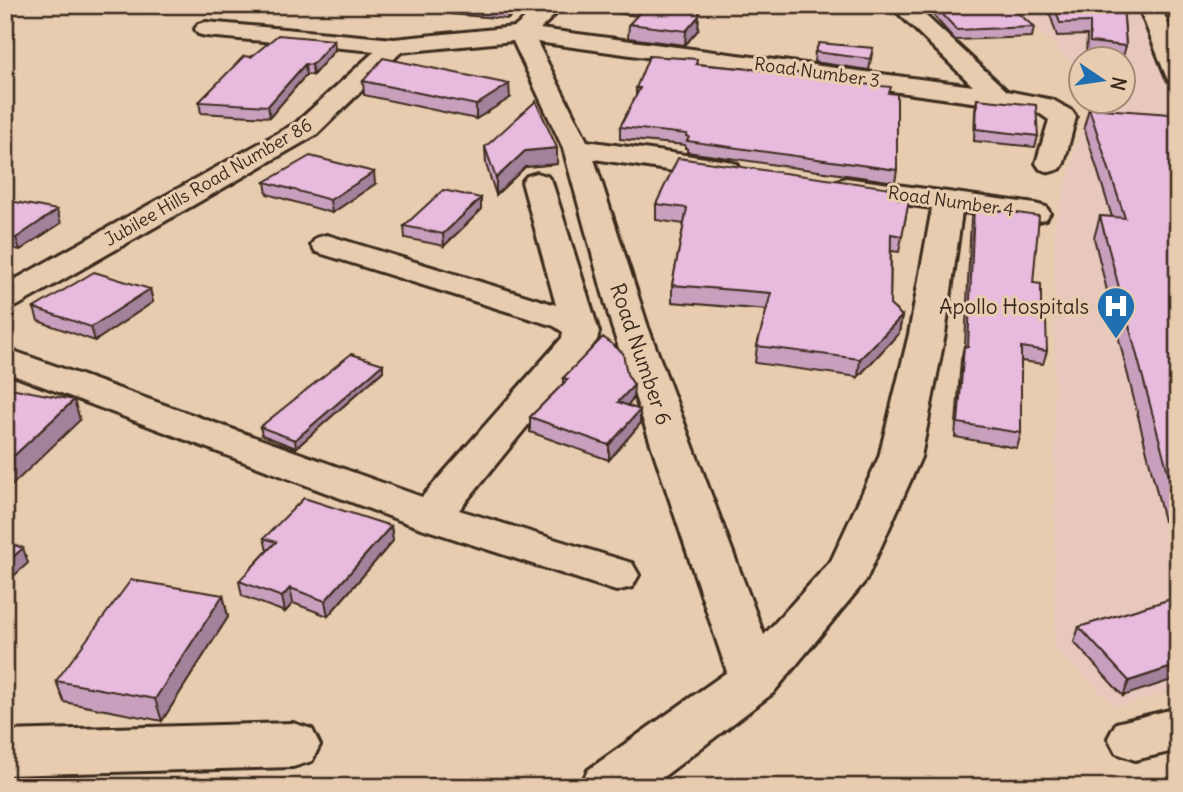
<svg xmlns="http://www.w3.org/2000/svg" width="1183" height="792" font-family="Delius,sans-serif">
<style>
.built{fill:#e8c7bd}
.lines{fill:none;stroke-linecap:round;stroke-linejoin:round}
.minor-casing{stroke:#3b2a1e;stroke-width:6}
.minor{fill:#e8ccaf;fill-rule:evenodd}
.wall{fill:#c8a0be;stroke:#3b2a1e;stroke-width:2}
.shaded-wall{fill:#a2829b;stroke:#3b2a1e;stroke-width:2}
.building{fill:#e8badd;stroke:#3b2a1e;stroke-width:2}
.labels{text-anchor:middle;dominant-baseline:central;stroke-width:6;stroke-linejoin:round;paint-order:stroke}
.far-street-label{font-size:18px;fill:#3b2a1e;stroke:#e8ccaf}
.poi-label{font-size:21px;fill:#3b2a1e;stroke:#e8ccaf;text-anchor:end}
.street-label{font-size:21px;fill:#3b2a1e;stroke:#e8ccaf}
</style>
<rect width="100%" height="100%" fill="#e8ccaf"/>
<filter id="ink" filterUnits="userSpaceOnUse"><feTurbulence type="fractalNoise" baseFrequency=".0143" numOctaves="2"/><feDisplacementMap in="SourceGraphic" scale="14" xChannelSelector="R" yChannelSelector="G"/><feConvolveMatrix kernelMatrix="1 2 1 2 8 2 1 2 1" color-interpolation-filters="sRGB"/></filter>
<g filter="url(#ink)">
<!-- built -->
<path class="built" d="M 1007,5 L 1178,5 L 1178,689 L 1115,707 L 1055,648 L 1054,225 L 1089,102 L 1124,102 L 1124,60 L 1082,60 L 1081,74 L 1050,41 Z"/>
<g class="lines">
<!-- minor casing -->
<g class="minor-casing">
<path id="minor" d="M 541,5 L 565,5 L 540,29 L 973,86 L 890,5 L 914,5 L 1007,91 L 1053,100 L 1072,111 L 1076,117 L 1064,163 L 1060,169 L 1050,172 L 1040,169 L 1036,163 L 1049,120 L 1036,111 L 537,42 L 587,141 L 727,161 L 737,164 L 741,170 L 737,176 L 727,179 L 594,159 L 648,327 L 764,635 L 831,561 L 879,457 L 909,334 L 932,208 L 846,196 L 836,193 L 831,187 L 836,181 L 846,178 L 1035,204 L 1046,207 L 1050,213 L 1046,219 L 1035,222 L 962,212 L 945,334 L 921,457 L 866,580 L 773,693 L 650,787 L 580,787 L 588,770 L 727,672 L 612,327 L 563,148 L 513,41 L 401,52 L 316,135 L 17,306 L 5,309 L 5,285 L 296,123 L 375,51 L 206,36 L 198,34 L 195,29 L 198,24 L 206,22 L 394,39 L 515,27 Z
M 1138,5 L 1160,5 L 1178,47 L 1178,83 L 1169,81 L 1166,76 Z
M 537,173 L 547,176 L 552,182 L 599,332 L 597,340 L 459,510 L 632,563 L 639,575 L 632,587 L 616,591 L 415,526 L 5,372 L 5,348 L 422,497 L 562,338 L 563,332 L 554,326 L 316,252 L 311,245 L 316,238 L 327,235 L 556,305 L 522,182 L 527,176 Z
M 1178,708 L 1178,750 L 1135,760 L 1116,753 L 1108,738 L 1116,723 Z
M 293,723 L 312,729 L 320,745 L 312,761 L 293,767 L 5,775 L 5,731 Z"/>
</g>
<!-- minor -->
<use href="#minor" class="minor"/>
</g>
<!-- wall -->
<path class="wall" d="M 451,5 L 521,5 L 508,19 L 451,14 Z
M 577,5 L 647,5 L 637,16 L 577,8 Z
M 924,5 L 1009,5 L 1034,27 L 1032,37 L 955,40 Z
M 1047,5 L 1123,5 L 1126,46 L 1122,60 L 1086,56 L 1087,35 L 1057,36 Z
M 629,24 L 698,30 L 685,45 L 628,38 Z
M 334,40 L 335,50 L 313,75 L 306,75 L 270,117 L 201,113 L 199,102 L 251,57 Z
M 873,48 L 869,70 L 814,62 L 815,52 Z
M 697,64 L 864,79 L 863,84 L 890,93 L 897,170 L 895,182 L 687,152 L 687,148 L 685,148 L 685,145 L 620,139 L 620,127 L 636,97 L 636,88 Z
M 363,81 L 510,98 L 476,119 L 364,95 Z
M 977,99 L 1038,136 L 1035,147 L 974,141 L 975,110 Z
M 1089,108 L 1178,134 L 1178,523 L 1164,521 L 1094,238 L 1100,216 L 1112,217 L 1084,127 Z
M 485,147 L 557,164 L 525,167 L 496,195 L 486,164 Z
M 265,182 L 375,184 L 332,213 L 267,194 Z
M 481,198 L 481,210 L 444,246 L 405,238 L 404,226 Z
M 898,199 L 909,200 L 899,252 L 891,251 L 890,305 L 902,316 L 899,333 L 858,377 L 755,363 L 757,346 L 767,310 L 672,302 L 672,285 L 684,224 L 656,220 L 656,204 Z
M 5,200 L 61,223 L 20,250 L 7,247 L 5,249 Z
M 974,207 L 1033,283 L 1047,351 L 1043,364 L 1021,361 L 1021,433 L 1017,448 L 955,437 L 961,360 L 964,346 L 965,346 L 971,219 Z
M 150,289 L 153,302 L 95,341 L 38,321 L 34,308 Z
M 383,364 L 383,371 L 296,448 L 262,435 L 260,427 Z
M 563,378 L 633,399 L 628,406 L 640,424 L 609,460 L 530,432 L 530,417 L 563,384 Z
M 391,526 L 393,541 L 328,616 L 293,603 L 285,612 L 242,596 L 239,581 L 267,551 L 264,538 Z
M 223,595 L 228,617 L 162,721 L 64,702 L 56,681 Z
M 1178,597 L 1123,696 L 1074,642 L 1079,627 Z"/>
<!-- shaded-wall -->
<path class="shaded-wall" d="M 507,5 L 521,5 L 508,19 Z
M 638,5 L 647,5 L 637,16 L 637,6 Z
M 699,16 L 698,30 L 685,45 L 686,31 Z
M 334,40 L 335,50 L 313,75 L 312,65 Z
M 305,64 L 306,75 L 270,117 L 268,106 Z
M 509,84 L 510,98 L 476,119 L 476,105 Z
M 557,148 L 557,164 L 525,167 L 496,195 L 496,178 L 525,151 Z
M 374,172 L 375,184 L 332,213 L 330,200 Z
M 481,198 L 481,210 L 444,246 L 443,234 Z
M 57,210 L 61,223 L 20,250 L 16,238 Z
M 150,289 L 153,302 L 95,341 L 91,327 Z
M 902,316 L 899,333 L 858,377 L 860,359 Z
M 383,364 L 383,371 L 296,448 L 295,440 Z
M 634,385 L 633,399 L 618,417 L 618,402 Z
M 74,400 L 80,420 L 5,492 L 5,464 Z
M 640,410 L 640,424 L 609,460 L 609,445 Z
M 391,526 L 393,541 L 328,616 L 325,601 Z
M 23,548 L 28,563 L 5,584 L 5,564 Z
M 290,588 L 293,603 L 285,612 L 282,597 Z
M 223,595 L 228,617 L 162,721 L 155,699 Z
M 1178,665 L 1178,678 L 1123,696 L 1129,681 Z"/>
<!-- building -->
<path class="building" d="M 647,5 L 700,5 L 699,16 L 686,31 L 629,24 Z
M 934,5 L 1009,5 L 1034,27 L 957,30 Z
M 1054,5 L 1123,5 L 1126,46 L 1090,42 L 1090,22 L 1060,23 Z
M 278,35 L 334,40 L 312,65 L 305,64 L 268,106 L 199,102 L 244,56 L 251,57 Z
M 819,43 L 873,48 L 870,59 L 815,52 Z
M 649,56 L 697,59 L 696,64 L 806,74 L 807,71 L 864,79 L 862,84 L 891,87 L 889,93 L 897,94 L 897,170 L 687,141 L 689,137 L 686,136 L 687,134 L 620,127 L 640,88 L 636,88 Z
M 383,58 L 509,84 L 476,105 L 363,81 Z
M 977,99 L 1036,105 L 1038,136 L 976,129 Z
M 536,101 L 557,148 L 525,151 L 496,178 L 485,147 Z
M 1089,108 L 1170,114 L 1178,134 L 1178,496 L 1174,495 L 1100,216 L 1125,218 Z
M 310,156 L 374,172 L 330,200 L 265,182 Z
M 678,158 L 898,189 L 898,199 L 909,200 L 902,236 L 891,234 L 890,305 L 902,316 L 860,359 L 757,346 L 771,293 L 672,285 L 687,208 L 656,204 Z
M 443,190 L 481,198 L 443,234 L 404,226 Z
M 5,200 L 57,210 L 16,238 L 5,235 Z
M 974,207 L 1039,216 L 1033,283 L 1041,284 L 1041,321 L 1046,322 L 1047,351 L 1021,347 L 1021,433 L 958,423 L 964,346 L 968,347 Z
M 94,272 L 150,289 L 91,327 L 34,308 Z
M 603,337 L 623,353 L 627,374 L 634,385 L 618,402 L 640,410 L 609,445 L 530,417 L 568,379 L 563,378 Z
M 351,354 L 383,364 L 295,440 L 260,427 Z
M 5,387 L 74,400 L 5,464 Z
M 304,498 L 391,526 L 325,601 L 290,588 L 282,597 L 239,581 L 276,542 L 264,538 Z
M 5,542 L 23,548 L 5,564 Z
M 131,580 L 223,595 L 155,699 L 56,681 Z
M 1178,597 L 1178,665 L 1129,681 L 1079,627 Z
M 741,780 L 751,787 L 735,787 Z"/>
</g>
<!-- icons -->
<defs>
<g id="hospital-pin" transform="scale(2.0125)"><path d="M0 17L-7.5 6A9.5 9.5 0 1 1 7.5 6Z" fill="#1f6fb2" stroke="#e8ccaf"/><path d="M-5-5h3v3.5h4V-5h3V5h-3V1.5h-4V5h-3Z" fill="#fff"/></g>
</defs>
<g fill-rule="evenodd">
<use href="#hospital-pin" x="1116" y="306"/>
</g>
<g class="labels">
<!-- far-street labels -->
<g class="far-street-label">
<text transform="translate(817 72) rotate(8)">Road Number 3</text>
<text transform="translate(208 182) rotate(-30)">Jubilee Hills Road Number 86</text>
<text transform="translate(951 201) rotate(8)">Road Number 4</text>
</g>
<!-- poi labels -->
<g class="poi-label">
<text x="1089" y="306">Apollo Hospitals</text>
</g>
<!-- street labels -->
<g class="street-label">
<text transform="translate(641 354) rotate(71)">Road Number 6</text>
</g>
</g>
<!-- margin -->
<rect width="1183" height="792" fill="none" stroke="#e8ccaf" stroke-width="28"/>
<rect x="14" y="14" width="1155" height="764" fill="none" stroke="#3b2a1e" stroke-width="2.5" filter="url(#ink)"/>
<!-- north arrow -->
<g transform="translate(1102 80) rotate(103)"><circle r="33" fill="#e8ccaf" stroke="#a38b75" stroke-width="2"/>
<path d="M0-5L12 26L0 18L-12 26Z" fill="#1f6fb2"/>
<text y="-10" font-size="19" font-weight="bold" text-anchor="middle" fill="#3b2a1e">N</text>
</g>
</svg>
